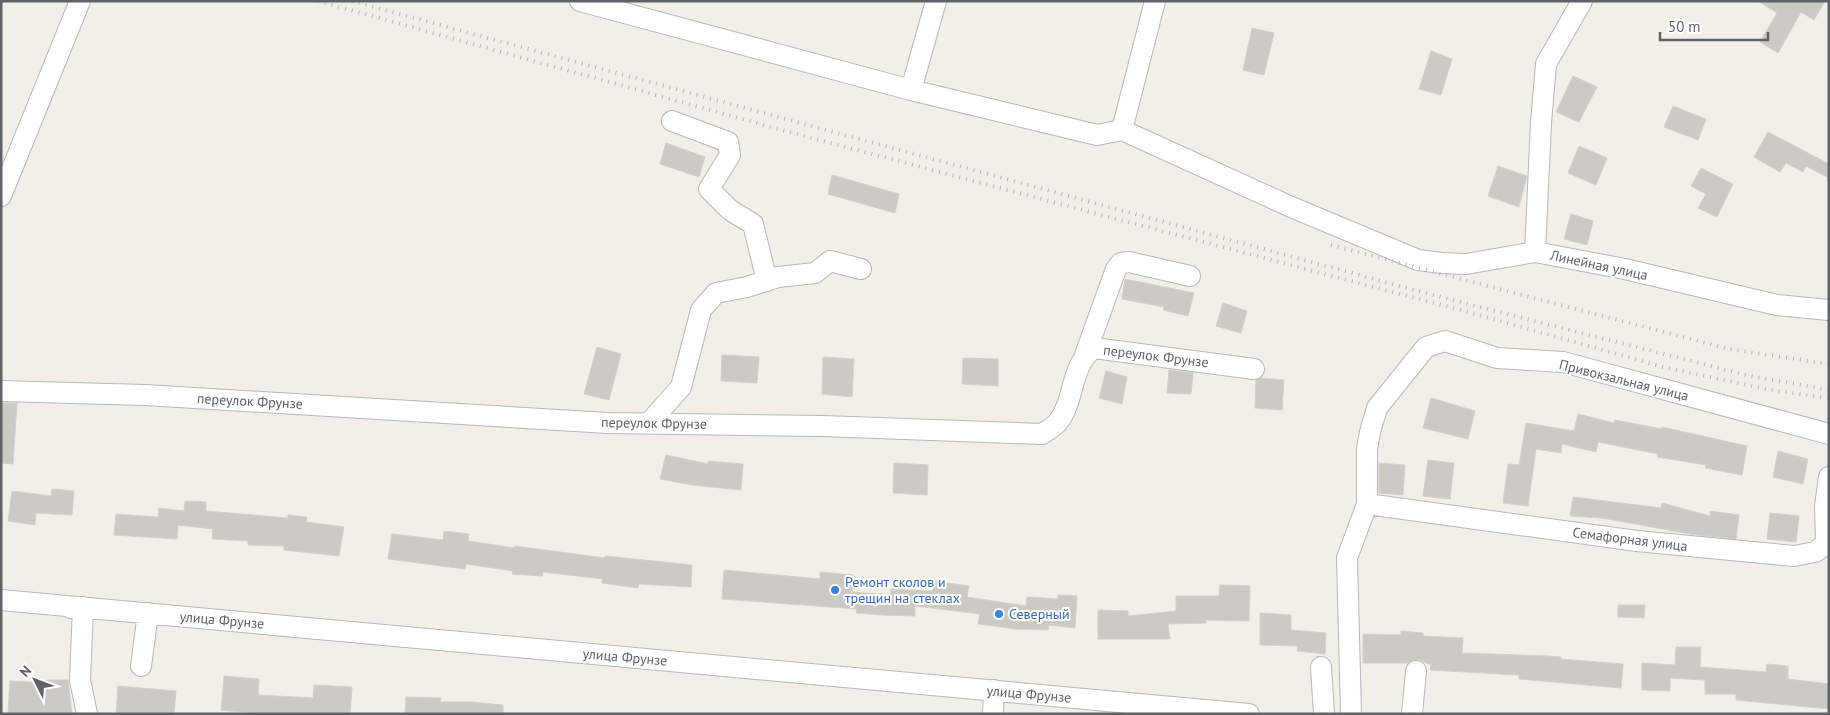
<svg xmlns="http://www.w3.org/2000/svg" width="1830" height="715" font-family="'PT Sans',sans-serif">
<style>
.building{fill:#cccac5;stroke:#d6d1c6}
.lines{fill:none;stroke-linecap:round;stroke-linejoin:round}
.minor-casing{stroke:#b5b8bc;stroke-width:22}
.minor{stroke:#fff;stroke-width:20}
.rail{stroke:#b6b7b8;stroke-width:4;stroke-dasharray:1 6;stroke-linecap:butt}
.shop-dot{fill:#3f7fe0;stroke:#fff;stroke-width:2}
.labels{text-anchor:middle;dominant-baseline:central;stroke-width:4;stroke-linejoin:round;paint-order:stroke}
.street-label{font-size:14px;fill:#5f6368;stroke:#fff}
.shop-label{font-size:14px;fill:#366cbe;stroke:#fff;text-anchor:start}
</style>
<rect width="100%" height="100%" fill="#f1efe8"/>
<!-- building -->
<path class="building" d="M 1758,1 L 1825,1 L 1814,20 L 1801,12 L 1778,53 L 1760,42 L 1777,13 Z
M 1252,28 L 1274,33 L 1264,75 L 1243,70 Z
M 1431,51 L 1452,59 L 1441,95 L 1419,89 Z
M 1573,76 L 1597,87 L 1579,122 L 1556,112 Z
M 1673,106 L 1706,119 L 1698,140 L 1664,127 Z
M 1768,132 L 1829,164 L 1829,178 L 1806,166 L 1803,172 L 1786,163 L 1780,172 L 1754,157 Z
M 666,143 L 705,157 L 699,177 L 660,164 Z
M 1579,146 L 1607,158 L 1596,185 L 1568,173 Z
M 1498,166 L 1527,176 L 1519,207 L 1488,196 Z
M 1701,168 L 1733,184 L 1717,217 L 1698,208 L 1706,194 L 1691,186 Z
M 832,175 L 899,194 L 895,213 L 828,194 Z
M 1571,214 L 1593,221 L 1587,245 L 1564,239 Z
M 1125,279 L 1194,293 L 1188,316 L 1163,310 L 1164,307 L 1122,299 Z
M 1223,303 L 1247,311 L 1241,333 L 1216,326 Z
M 597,347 L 621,354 L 609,400 L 584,394 Z
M 722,355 L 759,357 L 757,383 L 721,381 Z
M 823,357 L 854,359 L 852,397 L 822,394 Z
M 963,358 L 998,359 L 998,386 L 962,384 Z
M 1169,370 L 1193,373 L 1191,394 L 1167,393 Z
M 1106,371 L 1127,377 L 1122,404 L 1099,398 Z
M 1261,378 L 1284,380 L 1282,410 L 1255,408 L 1256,380 Z
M 1431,398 L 1475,411 L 1468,439 L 1423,428 Z
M 1,403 L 17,403 L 13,464 L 1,463 Z
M 1578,414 L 1614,423 L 1615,420 L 1662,429 L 1662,427 L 1747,446 L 1742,475 L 1705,468 L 1706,465 L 1657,457 L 1658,454 L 1598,442 L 1596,452 L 1562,444 L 1561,453 L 1536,449 L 1528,506 L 1503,503 L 1508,464 L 1519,465 L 1526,423 L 1574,431 Z
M 1778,451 L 1808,459 L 1803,484 L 1773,477 Z
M 666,455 L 708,464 L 708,461 L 743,464 L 741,490 L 692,485 L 660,479 Z
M 1428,460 L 1454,463 L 1450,499 L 1423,496 Z
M 894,463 L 928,465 L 927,495 L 893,493 Z
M 1379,463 L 1405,465 L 1403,495 L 1379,493 Z
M 52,489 L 74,491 L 72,515 L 36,513 L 35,525 L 8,521 L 12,491 L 51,496 Z
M 1573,497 L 1661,508 L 1662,503 L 1710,516 L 1710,511 L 1739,515 L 1736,539 L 1690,534 L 1602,518 L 1570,516 Z
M 185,501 L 206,502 L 206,511 L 288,518 L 288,515 L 307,517 L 306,522 L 344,527 L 339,556 L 284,550 L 284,546 L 248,545 L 248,541 L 212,539 L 213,529 L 178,525 L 177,539 L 114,535 L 116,514 L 158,517 L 159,508 L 184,511 Z
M 1770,513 L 1799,516 L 1796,542 L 1767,539 Z
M 444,531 L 469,534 L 468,541 L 515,548 L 515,546 L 605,558 L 605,556 L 692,565 L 691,587 L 639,584 L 638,588 L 602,583 L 603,579 L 543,572 L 542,576 L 512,574 L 513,571 L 466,564 L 465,569 L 388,559 L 392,534 L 443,540 Z
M 724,570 L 820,579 L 820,572 L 853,575 L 852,592 L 890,595 L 891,589 L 932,591 L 934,581 L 969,586 L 967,597 L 1026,606 L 1027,597 L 1058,599 L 1058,595 L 1077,596 L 1075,628 L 1049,625 L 1048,630 L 1016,629 L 978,624 L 980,614 L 915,606 L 915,616 L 882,615 L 856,613 L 857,609 L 722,599 Z
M 1220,585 L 1250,586 L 1249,621 L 1206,620 L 1206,623 L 1168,624 L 1170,639 L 1098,639 L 1098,610 L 1128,611 L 1128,616 L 1176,611 L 1176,596 L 1219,596 Z
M 1618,605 L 1645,605 L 1644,618 L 1618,617 Z
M 1260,613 L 1291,615 L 1291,630 L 1326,633 L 1325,654 L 1297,651 L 1298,646 L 1260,645 Z
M 1401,631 L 1423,633 L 1423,636 L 1463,638 L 1462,653 L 1548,656 L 1561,657 L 1561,659 L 1623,664 L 1621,688 L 1519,679 L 1519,675 L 1430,670 L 1431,665 L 1418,659 L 1407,663 L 1363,663 L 1363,634 L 1401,635 Z
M 1676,647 L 1701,647 L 1700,667 L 1766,672 L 1767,664 L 1788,666 L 1788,679 L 1829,684 L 1829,709 L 1736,700 L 1736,694 L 1705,694 L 1705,680 L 1670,678 L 1670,691 L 1642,690 L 1642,663 L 1675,665 Z
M 224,676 L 259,679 L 258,695 L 313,698 L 314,685 L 352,687 L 350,714 L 262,714 L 221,710 Z
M 47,680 L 68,680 L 72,714 L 8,714 L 10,681 L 47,683 Z
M 118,686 L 176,691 L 174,714 L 116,714 Z
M 406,697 L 441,698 L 440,702 L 472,702 L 503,705 L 503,714 L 405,714 Z"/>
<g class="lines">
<!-- minor casing -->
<g class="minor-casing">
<path id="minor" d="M 580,1 L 911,90 L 936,1
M 911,90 L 1097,135 L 1122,130 L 1289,206 L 1418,260 L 1442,263 L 1466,264 L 1535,252 L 1625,269 L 1777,305 L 1829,310
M 672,121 L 728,142 L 730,155 L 709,189 L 730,210 L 753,224 L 767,281
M 1122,130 L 1155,1
M 1,196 L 80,1
M 1535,252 L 1541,123 L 1546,64 L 1582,1
M 1085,355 L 1116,269 L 1121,263 L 1129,262 L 1190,276
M 1,391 L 145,395 L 608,423 L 823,426 L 1042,434 C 1047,431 1054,427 1058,422 C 1076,399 1069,367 1094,348 L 1254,369
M 649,423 L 681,387 L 701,310 L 716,293 L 747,287 L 778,277 L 815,273 L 830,261 L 861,269
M 1367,504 L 1637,541 L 1794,556 L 1815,552 L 1822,547 L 1826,541 L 1825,506 L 1829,477
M 1,600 L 1249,714
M 71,608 L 83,607 L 80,680 L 87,714
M 141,666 L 148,613
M 1321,667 L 1324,714
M 993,714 L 994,690
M 1351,714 L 1347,558 L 1367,504 L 1367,449 L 1370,432 L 1377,408 L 1426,347 L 1445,341 L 1497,358 L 1563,362 L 1829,434
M 1412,714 L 1416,671"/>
</g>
<!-- minor -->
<use href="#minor" class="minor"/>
<!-- rail -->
<path class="rail" d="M 318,1 L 789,132 L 1479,315 L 1663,367 L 1771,390 L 1829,398
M 352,1 L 1433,295 L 1746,375 L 1829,390
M 1331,245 L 1729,349 L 1829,364"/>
</g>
<!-- markers -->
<g class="shop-dot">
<circle cx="835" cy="590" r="5"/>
<circle cx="999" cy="614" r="5"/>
</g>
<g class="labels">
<!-- street labels -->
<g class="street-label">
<text transform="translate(1599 265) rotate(12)">Линейная улица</text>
<text transform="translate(1156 356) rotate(7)">переулок Фрунзе</text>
<text transform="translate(1624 380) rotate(14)">Привокзальная улица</text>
<text transform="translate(250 401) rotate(3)">переулок Фрунзе</text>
<text transform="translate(654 423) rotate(1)">переулок Фрунзе</text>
<text transform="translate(1630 539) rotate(7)">Семафорная улица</text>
<text transform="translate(222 620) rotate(5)">улица Фрунзе</text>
<text transform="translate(625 657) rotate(5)">улица Фрунзе</text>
<text transform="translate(1029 694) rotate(5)">улица Фрунзе</text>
</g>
<!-- shop labels -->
<g class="shop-label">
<text x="845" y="582">Ремонт сколов и<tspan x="845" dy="16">трещин на стеклах</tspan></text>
<text x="1009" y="614">Северный</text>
</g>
</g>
<!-- border -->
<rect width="1830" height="715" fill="none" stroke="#5f6368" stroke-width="5"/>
<!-- north arrow -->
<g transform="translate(35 680) rotate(312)" stroke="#ffffff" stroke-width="4" paint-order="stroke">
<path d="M0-4L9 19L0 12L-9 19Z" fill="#5f6368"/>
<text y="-8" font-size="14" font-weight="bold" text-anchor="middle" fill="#5f6368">N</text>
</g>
<!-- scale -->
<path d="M1660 32v8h108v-8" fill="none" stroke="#5f6368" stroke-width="2.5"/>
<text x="1668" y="32" font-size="15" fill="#5f6368" stroke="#ffffff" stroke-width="4" paint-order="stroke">50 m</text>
</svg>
